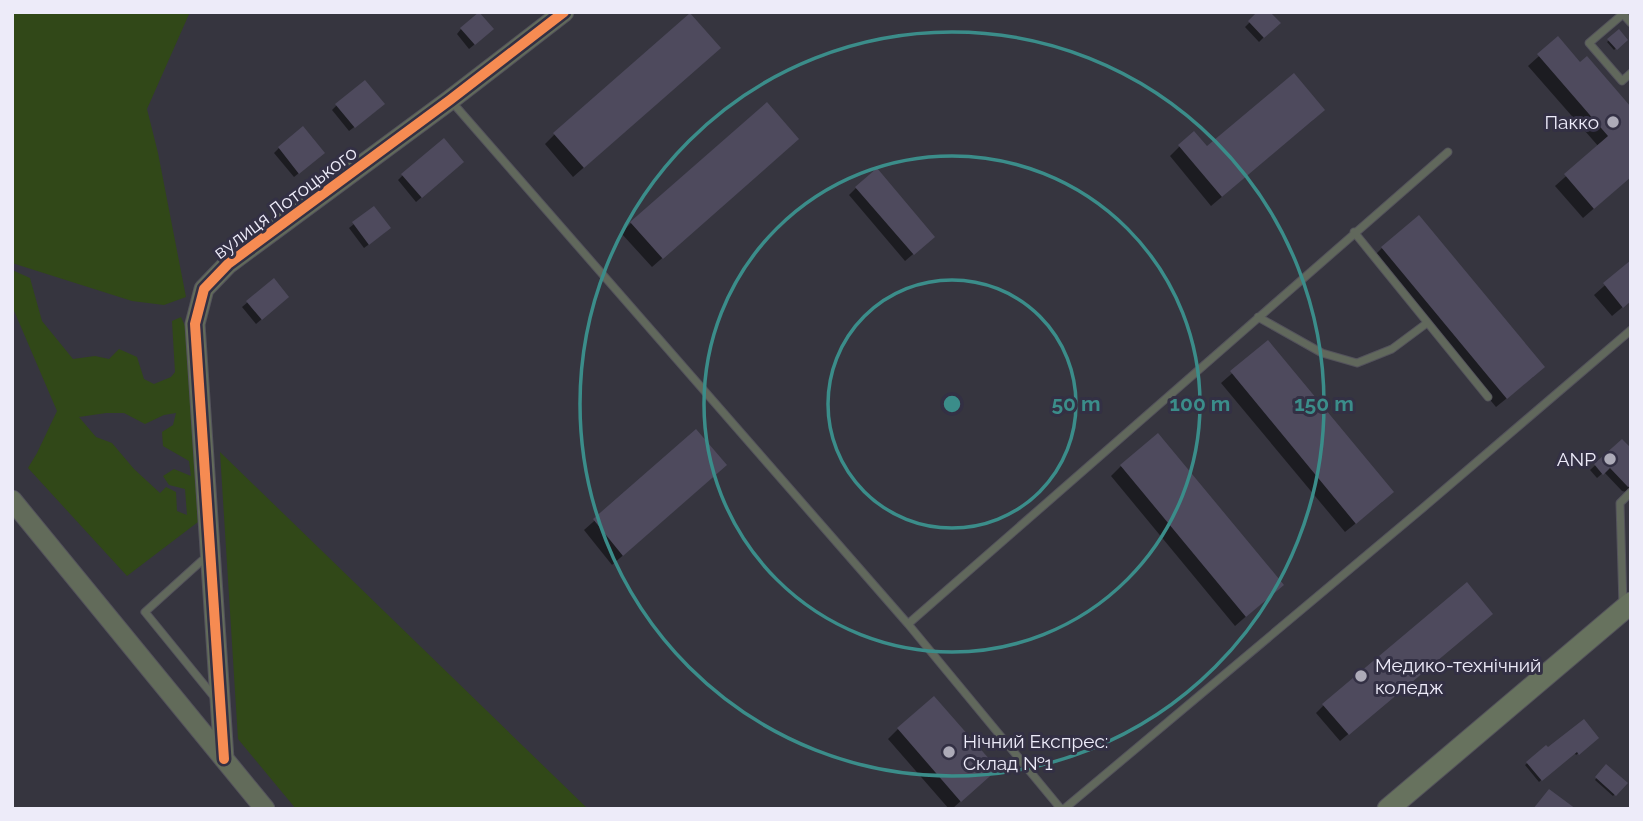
<svg xmlns="http://www.w3.org/2000/svg" width="1643" height="821" font-family="Raleway,sans-serif">
<style>
.green{fill:#314818;fill-rule:evenodd}
.shadow{fill:#0007}
.building{fill:#4e4a5d}
.lines{fill:none;stroke-linecap:round;stroke-linejoin:round}
.lane-casing{stroke:#54535c;stroke-width:9}
.secondary-casing{stroke:#54535c;stroke-width:21}
.primary-casing{stroke:#54535c;stroke-width:23}
.lane{stroke:#61685c;stroke-width:7}
.secondary{stroke:#626b5a;stroke-width:19}
.primary{stroke:#67725e;stroke-width:21}
.cycleway-casing{stroke:#333044;stroke-width:15}
.cycleway{stroke:#f68b52;stroke-width:10}
.ring{fill:none;stroke:#3b8d8a;stroke-width:3.5}
.poi-dot{fill:#adabb8;stroke:#333044;stroke-width:2.5}
.labels{text-anchor:middle;dominant-baseline:central;stroke-width:6;stroke-linejoin:round;paint-order:stroke}
.poi-label{font-size:19px;fill:#edebf9;stroke:#333044;text-anchor:end}
.street-label{font-size:19px;fill:#edebf9;stroke:#333044}
.centre{fill:#3b8d8a;stroke:#333044;stroke-width:3.5}
.ring-label{font-size:21px;text-anchor:middle;font-weight:bold;fill:#3b8d8a;stroke:#333044;stroke-width:6;stroke-linejoin:round;paint-order:stroke}
</style>
<rect width="100%" height="100%" fill="#36353f"/>
<!-- green -->
<path class="green" d="M 12,12 L 190,12 L 147,109 L 158,153 L 186,297 L 164,305 L 132,301 L 12,263 Z
M 12,270 L 30,278 L 42,321 L 73,359 L 95,356 L 109,359 L 119,349 L 137,357 L 144,379 L 154,384 L 171,377 L 175,372 L 172,321 L 181,317 L 188,333 L 198,522 L 127,576 L 28,468 L 37,453 L 57,411 L 12,306 ZM 106,413 L 124,413 L 145,424 L 164,415 L 176,413 L 173,425 L 162,432 L 163,446 L 189,461 L 191,476 L 174,469 L 163,476 L 169,485 L 185,489 L 187,515 L 177,511 L 176,492 L 166,487 L 160,493 L 134,469 L 112,443 L 96,437 L 79,417 Z
M 220,452 L 588,809 L 296,809 L 238,739 Z"/>
<!-- shadow -->
<path class="shadow" d="M 1260,12 L 1278,23 L 1259,42 L 1245,27 Z
M 461,29 L 487,34 L 469,49 L 457,34 Z
M 1619,32 L 1625,39 L 1614,50 L 1607,42 Z
M 1558,39 L 1631,176 L 1583,218 L 1555,186 L 1599,147 L 1528,66 Z
M 708,58 L 573,177 L 545,144 L 555,134 Z
M 337,105 L 378,109 L 349,131 L 332,110 Z
M 1313,120 L 1211,206 L 1170,156 L 1180,146 L 1207,149 Z
M 279,148 L 318,158 L 294,177 L 274,153 Z
M 787,149 L 652,267 L 621,233 L 631,223 Z
M 457,167 L 416,202 L 398,180 L 403,175 Z
M 856,188 L 925,244 L 905,261 L 849,195 Z
M 374,208 L 384,233 L 364,248 L 349,228 Z
M 1382,248 L 1533,377 L 1496,407 L 1372,258 Z
M 1631,262 L 1631,300 L 1612,316 L 1594,295 Z
M 273,281 L 282,302 L 256,324 L 242,307 Z
M 1268,342 L 1382,502 L 1345,532 L 1221,383 Z
M 696,431 L 715,475 L 612,565 L 584,530 Z
M 1622,441 L 1631,462 L 1631,493 L 1622,491 L 1604,472 L 1597,478 L 1590,470 Z
M 1121,466 L 1282,585 L 1235,626 L 1111,476 Z
M 1483,621 L 1340,741 L 1316,713 L 1324,705 Z
M 898,729 L 985,779 L 952,809 L 949,809 L 888,739 Z
M 1597,738 L 1576,755 L 1574,752 L 1539,782 L 1525,765 L 1546,747 L 1548,750 Z
M 1606,767 L 1625,783 L 1613,796 L 1595,780 Z"/>
<!-- building -->
<path class="building" d="M 479,12 L 494,29 L 475,45 L 460,28 Z
M 1257,12 L 1270,12 L 1281,23 L 1264,38 L 1248,21 Z
M 690,13 L 721,48 L 584,168 L 553,133 Z
M 1619,29 L 1628,40 L 1617,50 L 1607,39 Z
M 1558,36 L 1580,62 L 1587,56 L 1631,107 L 1631,177 L 1594,209 L 1564,174 L 1608,136 L 1537,54 Z
M 1294,73 L 1325,110 L 1222,197 L 1178,145 L 1194,131 L 1207,146 Z
M 365,80 L 385,104 L 355,128 L 335,104 Z
M 767,102 L 799,139 L 663,259 L 630,222 Z
M 303,126 L 325,153 L 299,174 L 278,147 Z
M 444,138 L 464,162 L 422,198 L 401,174 Z
M 877,168 L 935,237 L 914,255 L 855,187 Z
M 374,206 L 391,228 L 369,245 L 352,222 Z
M 1419,215 L 1545,367 L 1507,399 L 1381,247 Z
M 1631,260 L 1631,301 L 1623,308 L 1603,283 Z
M 274,278 L 289,297 L 262,320 L 246,301 Z
M 1268,340 L 1394,492 L 1356,524 L 1230,371 Z
M 696,429 L 727,465 L 623,556 L 593,519 Z
M 1158,433 L 1284,585 L 1246,617 L 1120,465 Z
M 1622,439 L 1631,448 L 1631,486 L 1628,487 L 1610,468 L 1603,475 L 1594,464 Z
M 1467,582 L 1493,614 L 1349,735 L 1322,704 Z
M 934,696 L 998,769 L 961,802 L 897,728 Z
M 1584,719 L 1599,738 L 1579,755 L 1577,752 L 1542,781 L 1526,762 L 1546,745 L 1548,747 Z
M 1606,764 L 1628,783 L 1616,796 L 1595,777 Z
M 1549,789 L 1576,809 L 1533,809 Z"/>
<g class="lines">
<!-- lane casing -->
<g class="lane-casing">
<path id="lane" d="M 1631,23 L 1623,14 L 1589,43 L 1622,81 L 1631,73
M 452,102 L 908,624 L 1061,809
M 1354,232 L 1488,397
M 1258,317 L 1322,353 L 1357,363 L 1392,349 L 1427,323
M 207,556 L 145,612 L 215,698
M 1623,606 L 1620,503 L 1631,492
M 908,624 L 1448,152
M 1064,809 L 1424,507 L 1631,330"/>
</g>
<!-- secondary casing -->
<g class="secondary-casing">
<path id="secondary" d="M 12,500 L 265,809
M 224,759 L 195,324 L 204,289 L 228,264 L 450,100 L 564,12"/>
</g>
<!-- primary casing -->
<g class="primary-casing">
<path id="primary" d="M 1388,809 L 1631,603"/>
</g>
<!-- lane -->
<use href="#lane" class="lane"/>
<!-- secondary -->
<use href="#secondary" class="secondary"/>
<!-- primary -->
<use href="#primary" class="primary"/>
<!-- cycleway casing -->
<g class="cycleway-casing">
<path id="cycleway" d="M 224,759 L 195,324 L 204,289 L 228,264 L 450,100 L 564,12"/>
</g>
<!-- cycleway -->
<use href="#cycleway" class="cycleway"/>
</g>
<!-- distance rings -->
<g class="ring">
<circle cx="952" cy="404" r="124"/>
<circle cx="952" cy="404" r="248"/>
<circle cx="952" cy="404" r="372"/>
</g>
<!-- markers -->
<g class="poi-dot">
<circle cx="1613" cy="122" r="7"/>
<circle cx="1610" cy="459" r="7"/>
<circle cx="1361" cy="676" r="7"/>
<circle cx="949" cy="752" r="7"/>
</g>
<g class="labels">
<!-- poi labels -->
<g class="poi-label">
<text x="1599" y="122">Пакко</text>
<text x="1596" y="459">ANP</text>
<text x="1375" y="665" text-anchor="start">Медико-технічний<tspan x="1375" dy="22">коледж</tspan></text>
<text x="963" y="741" text-anchor="start">Нічний Експрес:<tspan x="963" dy="22">Склад №1</tspan></text>
</g>
<!-- street labels -->
<g class="street-label">
<text transform="translate(285 202) rotate(-37)">вулиця Лотоцького</text>
</g>
</g>
<circle cx="952" cy="404" r="10" class="centre"/>
<g class="ring-label">
<text x="1076" y="411">50 m</text>
<text x="1200" y="411">100 m</text>
<text x="1324" y="411">150 m</text>
</g>
<!-- border -->
<rect width="1643" height="821" fill="none" stroke="#edebf9" stroke-width="28"/>
</svg>
